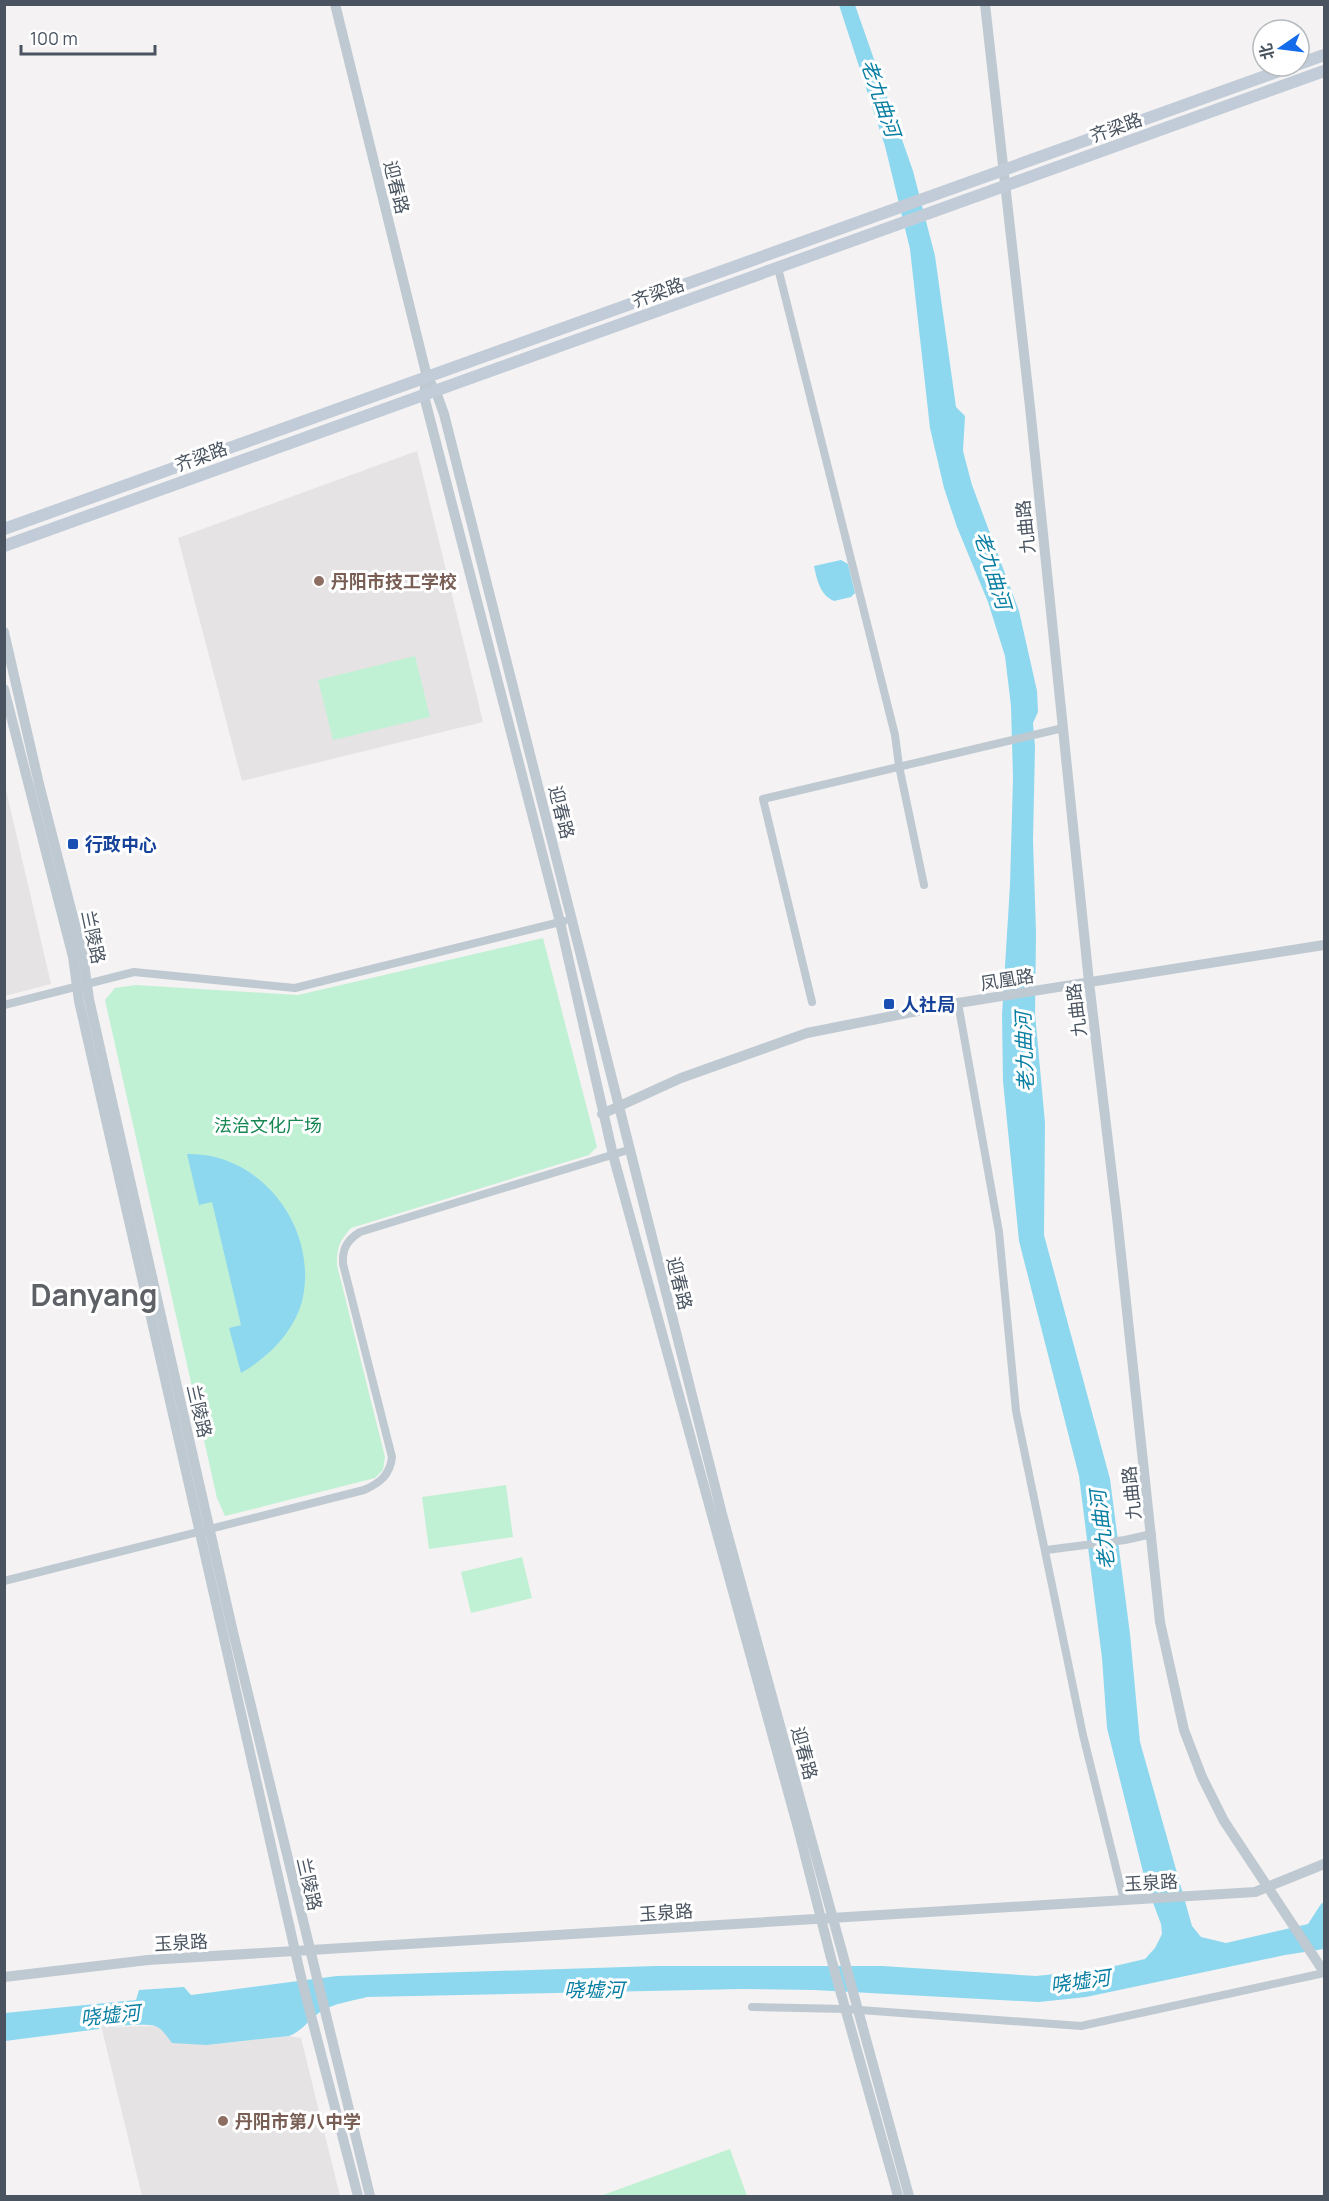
<svg xmlns="http://www.w3.org/2000/svg" width="1329" height="2201" font-family="Manrope,'Noto Sans SC',sans-serif">
<style>
.education{fill:#e5e3e4}
.green{fill:#c1f1d5}
.water{fill:#8dd8ef}
.lines{fill:none;stroke-linecap:round;stroke-linejoin:round}
.minor{stroke:#bfc9d1;stroke-width:8}
.tertiary{stroke:#bfc9d1;stroke-width:10}
.secondary{stroke:#c2ccd8;stroke-width:12}
.education-dot{fill:#8d6e63;stroke:#fff;stroke-width:2}
.transit-dot{fill:#1a4fb4;stroke:#fff;stroke-width:2}
.labels{text-anchor:middle;dominant-baseline:central;stroke-width:6;stroke-linejoin:round;paint-order:stroke}
.street-label{font-size:18px;fill:#495460;stroke:#fff}
.education-label{font-size:18px;font-weight:bold;fill:#785e54;stroke:#fff;text-anchor:start}
.transit-label{font-size:18px;font-weight:bold;fill:#164399;stroke:#fff;text-anchor:start}
.park-label{font-size:18px;fill:#158651;stroke:#fff}
.water-label{font-size:20px;font-style:italic;fill:#097fa3;stroke:#fff}
.town-label{font-size:30px;font-weight:bold;fill:#5e6267;stroke:#fff}
</style>
<rect width="100%" height="100%" fill="#f4f2f2"/>
<!-- education -->
<path class="education" d="M 417,451 L 483,722 L 242,781 L 178,538 Z
M 4,781 L 51,984 L 5,996 L 4,996 Z
M 101,2025 L 116,2027 L 154,2026 L 207,2045 L 289,2036 L 301,2038 L 340,2196 L 142,2196 Z"/>
<!-- green -->
<path class="green" d="M 415,656 L 430,717 L 333,740 L 318,680 Z
M 543,938 L 597,1147 L 589,1155 L 351,1228 C 339,1242 337,1247 337,1265 L 385,1457 L 383,1470 L 375,1478 L 225,1516 L 217,1498 L 105,1000 L 115,988 L 136,985 L 298,995 Z
M 506,1485 L 513,1537 L 429,1549 L 422,1497 Z
M 522,1557 L 532,1598 L 471,1613 L 461,1572 Z
M 730,2149 L 747,2196 L 600,2196 Z"/>
<!-- water -->
<path class="water" d="M 839,5 L 855,5 L 913,171 L 935,256 L 956,407 L 965,416 L 963,451 L 972,485 L 1019,611 L 1037,691 L 1038,712 L 1033,723 L 1035,747 L 1033,840 L 1036,933 L 1035,1014 L 1045,1123 L 1044,1235 L 1110,1479 L 1130,1634 L 1140,1742 L 1192,1926 L 1201,1937 L 1226,1943 L 1308,1924 L 1321,1904 L 1324,1902 L 1324,1949 L 1285,1955 L 1086,1997 L 1039,2002 L 814,1990 L 741,1989 L 367,1997 C 352,2001 334,2003 320,2012 C 309,2020 302,2031 289,2036 L 207,2045 L 172,2043 C 167,2037 163,2029 155,2026 C 143,2023 117,2027 101,2025 L 99,2029 L 5,2041 L 5,2013 L 136,2000 L 139,1990 L 184,1987 L 191,1995 L 337,1976 L 656,1966 L 882,1966 L 1036,1976 L 1102,1969 L 1145,1959 L 1155,1948 L 1162,1934 L 1161,1924 L 1146,1884 L 1107,1728 L 1102,1658 L 1079,1476 L 1019,1241 L 1003,1081 L 1002,1015 L 1010,885 L 1013,778 L 1011,706 L 1005,656 L 988,602 L 957,527 L 944,488 L 930,428 L 910,249 L 885,146 Z
M 841,560 L 848,564 L 855,593 L 851,597 L 834,601 C 820,595 817,580 814,566 Z
M 187,1154 C 260,1152 317,1226 303,1297 C 296,1330 269,1357 241,1373 L 229,1328 L 241,1325 L 212,1202 L 199,1205 Z"/>
<g class="lines">
<!-- minor -->
<path class="minor" d="M 778,268 L 895,735 L 899,766 L 924,885
M 812,1002 L 763,799 L 1063,728
M 958,1003 L 999,1232 L 1016,1411 L 1083,1735 L 1124,1900
M 4,1005 L 134,972 L 295,988 L 564,921
M 1046,1550 L 1125,1540 L 1152,1534
M 4,1581 L 364,1490 C 380,1483 390,1475 392,1457 L 343,1264 C 342,1249 347,1240 360,1232 L 628,1150
M 752,2007 L 846,2009 L 1081,2026 L 1324,1973"/>
<!-- tertiary -->
<path class="tertiary" d="M 335,4 L 427,377 L 436,392 L 444,414 L 722,1514 L 909,2196
M 985,4 L 1030,407 L 1089,982 L 1117,1217 L 1160,1622 L 1184,1730 L 1202,1777 L 1224,1821 L 1324,1972
M 425,387 L 424,396 L 560,922 L 613,1155 L 798,1828 L 831,1958 L 898,2196
M 4,632 L 39,784 L 83,956 L 89,999 L 112,1101 L 233,1632 L 370,2196
M 4,689 L 73,957 L 79,1001 L 301,1977 L 358,2196
M 602,1114 L 681,1078 L 807,1033 L 958,1003 L 1324,945
M 4,1977 L 148,1960 L 1255,1892 L 1324,1864"/>
<!-- secondary -->
<path class="secondary" d="M 1299,64 L 1324,55
M 4,529 L 1293,66
M 4,546 L 1324,71"/>
</g>
<!-- markers -->
<g class="education-dot">
<circle cx="319" cy="581" r="6"/>
<circle cx="223" cy="2121" r="6"/>
</g>
<g class="transit-dot">
<rect x="67" y="838" width="12" height="12" rx="3"/>
<rect x="883" y="998" width="12" height="12" rx="3"/>
</g>
<g class="labels">
<!-- street labels -->
<g class="street-label">
<text transform="translate(1116 127) rotate(-20)">齐梁路</text>
<text transform="translate(397 187) rotate(76)">迎春路</text>
<text transform="translate(658 292) rotate(-20)">齐梁路</text>
<text transform="translate(201 456) rotate(-20)">齐梁路</text>
<text transform="translate(1025 527) rotate(-96)">九曲路</text>
<text transform="translate(562 812) rotate(76)">迎春路</text>
<text transform="translate(94 937) rotate(78)">兰陵路</text>
<text transform="translate(1007 979) rotate(-9)">凤凰路</text>
<text transform="translate(1076 1010) rotate(-97)">九曲路</text>
<text transform="translate(680 1283) rotate(76)">迎春路</text>
<text transform="translate(200 1411) rotate(77)">兰陵路</text>
<text transform="translate(1131 1493) rotate(-96)">九曲路</text>
<text transform="translate(805 1753) rotate(75)">迎春路</text>
<text transform="translate(1151 1882) rotate(-3)">玉泉路</text>
<text transform="translate(310 1884) rotate(77)">兰陵路</text>
<text transform="translate(666 1912) rotate(-4)">玉泉路</text>
<text transform="translate(181 1942) rotate(-3)">玉泉路</text>
</g>
<!-- education labels -->
<g class="education-label">
<text x="331" y="581">丹阳市技工学校</text>
<text x="235" y="2121">丹阳市第八中学</text>
</g>
<!-- transit labels -->
<g class="transit-label">
<text x="85" y="844">行政中心</text>
<text x="901" y="1004">人社局</text>
</g>
<!-- park labels -->
<g class="park-label">
<text x="268" y="1125">法治文化广场</text>
</g>
<!-- water labels -->
<g class="water-label">
<text transform="translate(881 98) rotate(71)">老九曲河</text>
<text transform="translate(993 570) rotate(73)">老九曲河</text>
<text transform="translate(1024 1052) rotate(-92)">老九曲河</text>
<text transform="translate(1102 1530) rotate(-97)">老九曲河</text>
<text transform="translate(1080 1981) rotate(-8)">哓墟河</text>
<text x="594" y="1989">哓墟河</text>
<text transform="translate(110 2015) rotate(-6)">哓墟河</text>
</g>
<!-- town labels -->
<g class="town-label">
<text x="94" y="1294">Danyang</text>
</g>
</g>
<!-- border -->
<rect width="1329" height="2201" fill="none" stroke="#495460" stroke-width="12"/>
<!-- north arrow -->
<g transform="translate(1281 48) rotate(256)"><circle r="28" fill="#ffffff" stroke="#b6bbbf" stroke-width="1.5"/>
<path d="M0-4.5L10 22L0 15L-10 22Z" fill="#156ceb"/>
<text y="-9" font-size="16" font-weight="bold" text-anchor="middle" fill="#495460">北</text>
</g>
<!-- scale -->
<path d="M21 45v9h134v-9" fill="none" stroke="#495460" stroke-width="3"/>
<text x="30" y="45" font-size="18" fill="#495460" stroke="#ffffff" stroke-width="4.5" paint-order="stroke">100 m</text>
</svg>
